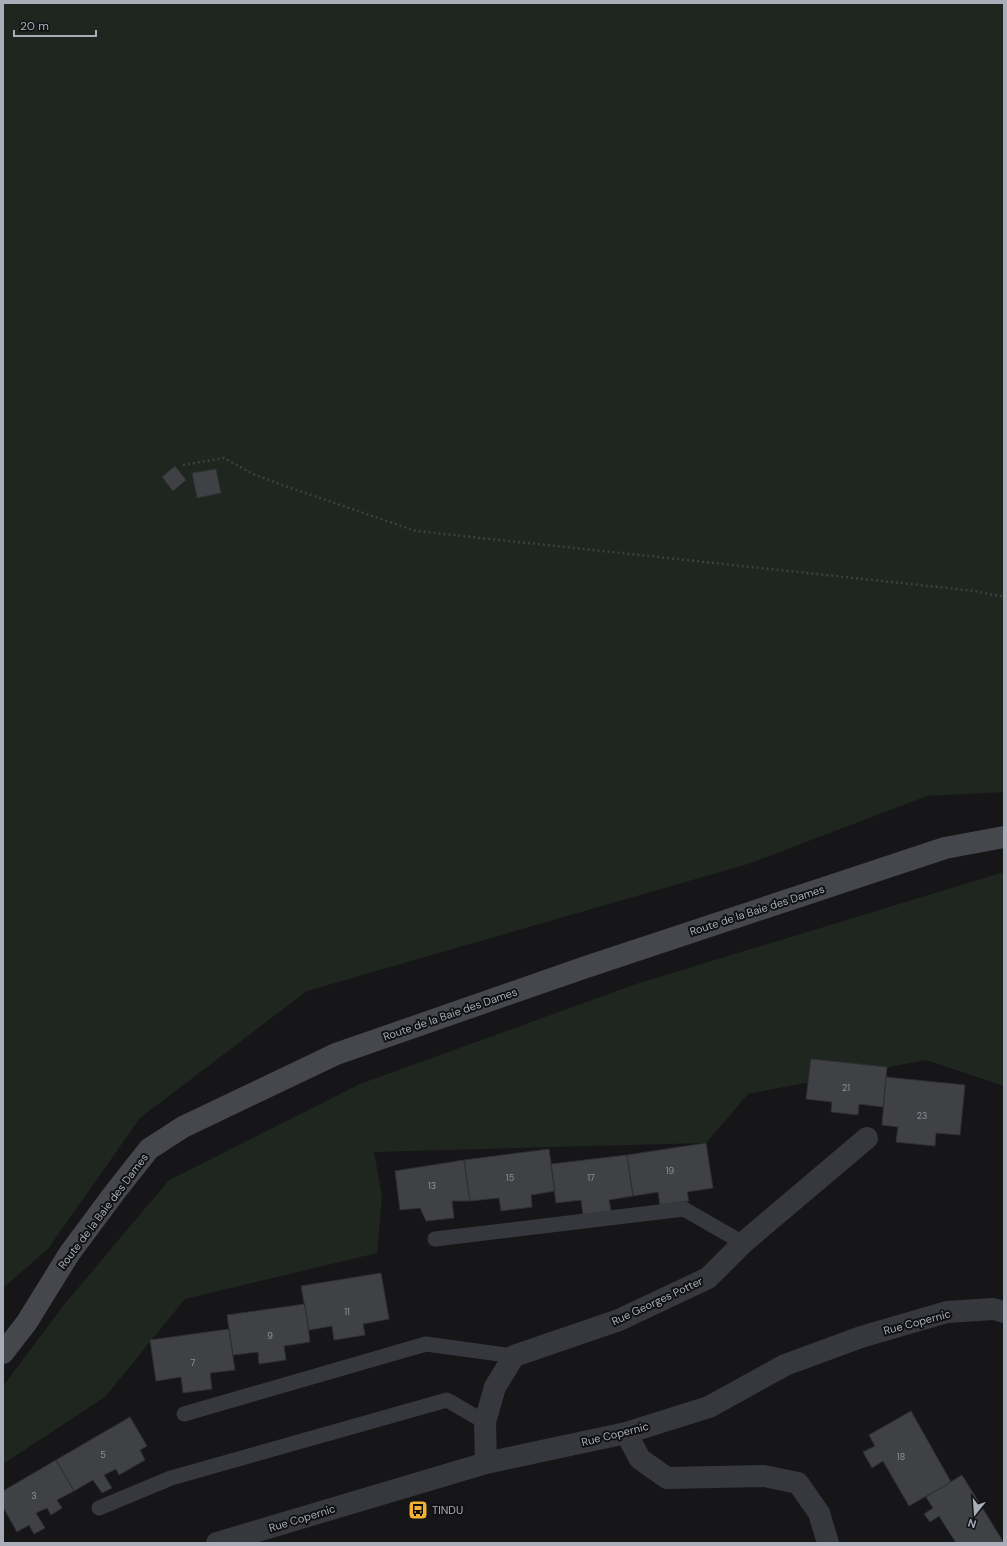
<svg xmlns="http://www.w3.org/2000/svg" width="1007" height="1546" font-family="'DM Sans',sans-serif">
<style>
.green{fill:#1e261f}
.building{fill:#404145;stroke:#303034}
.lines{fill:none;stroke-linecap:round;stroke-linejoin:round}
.path{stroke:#3d3f44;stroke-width:2.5;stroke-dasharray:2 3;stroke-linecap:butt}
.service{stroke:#37383d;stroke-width:15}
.minor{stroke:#37383d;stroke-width:22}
.secondary{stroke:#45474d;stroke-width:22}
.labels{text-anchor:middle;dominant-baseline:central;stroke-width:4;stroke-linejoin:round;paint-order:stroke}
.number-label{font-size:9px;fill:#8e929b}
.street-label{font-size:11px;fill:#a8adb8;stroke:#111113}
.poi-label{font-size:11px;fill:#a8adb8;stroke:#111113;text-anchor:start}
</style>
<rect width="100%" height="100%" fill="#161618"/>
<!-- green -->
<path class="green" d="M 3,3 L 1004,3 L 1004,792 L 927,796 L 748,864 L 307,991 L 140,1118 L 48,1249 L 3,1288 Z
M 1004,872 L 1004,1086 L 926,1060 L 748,1094 L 706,1143 L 374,1152 L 382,1196 L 377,1253 L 185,1299 L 105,1397 L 3,1464 L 3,1386 L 63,1306 L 169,1180 L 360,1084 L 636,984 Z"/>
<!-- building -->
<path class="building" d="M 175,466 L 186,480 L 173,491 L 162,477 Z
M 216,469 L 221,493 L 197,498 L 192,473 Z
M 811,1059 L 887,1067 L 883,1107 L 859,1104 L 858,1115 L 831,1112 L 832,1102 L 806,1099 Z
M 886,1077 L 965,1085 L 960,1135 L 936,1133 L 935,1146 L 896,1142 L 898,1127 L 882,1125 Z
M 706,1143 L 713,1188 L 687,1192 L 689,1201 L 660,1205 L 658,1192 L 633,1196 L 627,1155 Z
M 549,1149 L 555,1191 L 531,1195 L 532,1207 L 501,1211 L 499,1198 L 470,1201 L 464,1160 Z
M 627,1155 L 633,1196 L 609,1200 L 611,1211 L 583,1215 L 581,1200 L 556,1203 L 551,1164 Z
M 464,1160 L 470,1201 L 452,1201 L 454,1218 L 426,1221 L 420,1208 L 400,1210 L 395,1171 Z
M 381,1273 L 389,1319 L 363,1324 L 365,1335 L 334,1340 L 332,1326 L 309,1330 L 301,1286 Z
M 305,1304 L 310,1342 L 284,1346 L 286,1360 L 259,1364 L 258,1352 L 233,1355 L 227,1315 Z
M 229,1329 L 235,1370 L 210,1373 L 212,1389 L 183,1393 L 181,1377 L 156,1381 L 150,1340 Z
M 911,1411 L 951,1482 L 909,1506 L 883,1461 L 872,1468 L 863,1452 L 875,1446 L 869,1435 Z
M 130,1417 L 147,1446 L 140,1450 L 145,1460 L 119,1475 L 116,1469 L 104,1475 L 112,1488 L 102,1493 L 93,1480 L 74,1491 L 56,1460 Z
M 56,1460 L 74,1491 L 57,1500 L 62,1508 L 51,1515 L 47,1508 L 36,1513 L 45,1528 L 34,1534 L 29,1525 L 17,1532 L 3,1507 L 3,1491 Z
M 962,1475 L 1004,1543 L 956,1543 L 939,1516 L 930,1522 L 924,1514 L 933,1508 L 926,1497 Z"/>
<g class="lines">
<!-- path -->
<path class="path" d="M 183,465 L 224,458 L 253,474 L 282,485 L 416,531 L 975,591 L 1004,597"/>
<!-- service -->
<path class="service" d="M 435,1239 L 684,1209 L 743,1243
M 184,1414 L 426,1344 L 514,1356
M 99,1508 L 171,1478 L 447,1400 L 485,1422"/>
<!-- minor -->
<path class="minor" d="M 626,1433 L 640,1459 L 667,1478 L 764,1476 L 798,1483 L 819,1513 L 828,1543
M 486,1463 L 485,1422 L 495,1387 L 514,1356 L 619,1320 L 708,1278 L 743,1243 L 867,1138
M 217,1543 L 486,1463 L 626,1433 L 709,1407 L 785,1365 L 861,1337 L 947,1312 L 993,1309 L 1004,1312"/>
<!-- secondary -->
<path class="secondary" d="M 3,1353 L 27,1322 L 69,1254 L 115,1192 L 149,1149 L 183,1127 L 336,1054 L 586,967 L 945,848 L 1004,837"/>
</g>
<!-- icons -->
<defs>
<g id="bus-square" transform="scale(1)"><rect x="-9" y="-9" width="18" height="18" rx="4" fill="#f2b134" stroke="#111113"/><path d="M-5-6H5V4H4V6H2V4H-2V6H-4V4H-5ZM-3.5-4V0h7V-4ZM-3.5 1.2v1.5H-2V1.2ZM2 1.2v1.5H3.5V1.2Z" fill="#111"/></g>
</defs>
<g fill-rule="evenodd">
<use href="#bus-square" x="418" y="1510"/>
</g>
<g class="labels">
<!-- number labels -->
<g class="number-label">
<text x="846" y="1088">21</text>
<text x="922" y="1116">23</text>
<text x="670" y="1171">19</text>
<text x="510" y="1178">15</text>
<text x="591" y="1178">17</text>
<text x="432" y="1186">13</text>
<text x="347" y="1312">11</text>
<text x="270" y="1336">9</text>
<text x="193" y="1363">7</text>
<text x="103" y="1455">5</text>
<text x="901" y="1457">18</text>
<text x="34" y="1496">3</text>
</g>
<!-- street labels -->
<g class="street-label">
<text transform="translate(757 910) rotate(-18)">Route de la Baie des Dames</text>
<text transform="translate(450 1014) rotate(-19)">Route de la Baie des Dames</text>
<text transform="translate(103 1211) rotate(-53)">Route de la Baie des Dames</text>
<text transform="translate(657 1301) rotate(-25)">Rue Georges Potter</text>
<text transform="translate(917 1322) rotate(-15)">Rue Copernic</text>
<text transform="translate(615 1434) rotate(-14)">Rue Copernic</text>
<text transform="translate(302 1518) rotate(-17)">Rue Copernic</text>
</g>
<!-- poi labels -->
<g class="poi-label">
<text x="432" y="1510">TINDU</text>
</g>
</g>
<!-- border -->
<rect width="1007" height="1546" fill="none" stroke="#a8adb8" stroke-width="8"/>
<!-- north arrow -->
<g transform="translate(975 1514) rotate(197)" stroke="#111113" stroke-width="3" paint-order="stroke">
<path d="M0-3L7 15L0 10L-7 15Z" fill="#a8adb8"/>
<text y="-6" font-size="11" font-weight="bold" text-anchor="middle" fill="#a8adb8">N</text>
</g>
<!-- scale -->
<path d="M14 30v6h82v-6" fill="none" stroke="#a8adb8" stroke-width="2"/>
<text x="20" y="30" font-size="12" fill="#a8adb8" stroke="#111113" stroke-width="3" paint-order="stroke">20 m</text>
</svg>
